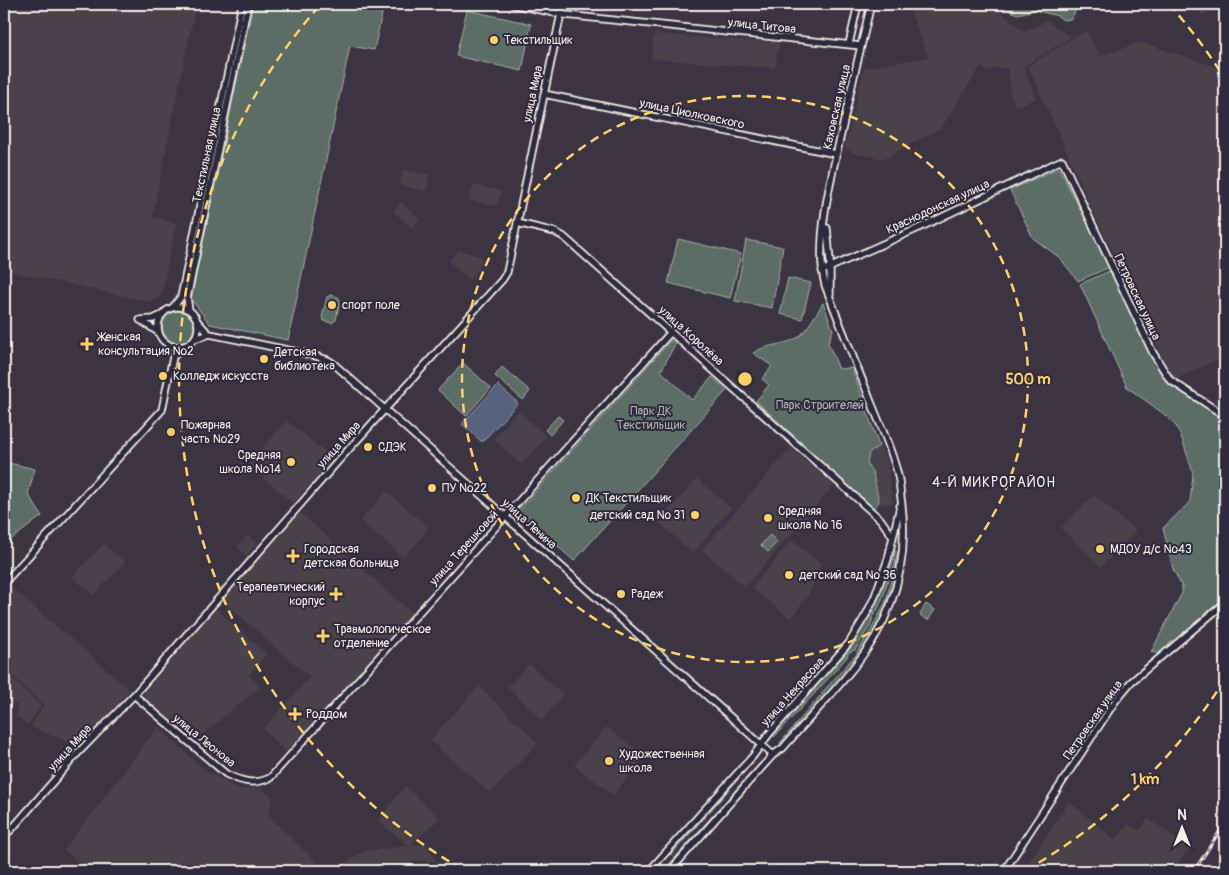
<svg xmlns="http://www.w3.org/2000/svg" width="1229" height="875" font-family="Pangolin,sans-serif">
<style>
.built{fill:#4a424a}
.green{fill:#5b6d65;stroke:#a8afa6}
.water{fill:#56627e;stroke:#959ba8}
.lines{fill:none;stroke-linecap:round;stroke-linejoin:round}
.secondary-casing{stroke:#f4f1e8;stroke-width:9}
.secondary{stroke:#2f2a3d;stroke-width:5.5}
.rail-casing{stroke:#f4f1e8;stroke-width:3}
.rail{stroke:#2f2a3d;stroke-width:1;stroke-dasharray:4;stroke-linecap:butt}
.ring{fill:none;stroke:#ffd166;stroke-width:2.5;stroke-dasharray:9 6}
.poi-dot{fill:#ffd166;stroke:#2f2a3d;stroke-width:2}
.labels{text-anchor:middle;dominant-baseline:central;stroke-width:4;stroke-linejoin:round;paint-order:stroke}
.street-label{font-size:12px;fill:#f4f1e8;stroke:#2f2a3d}
.poi-label{font-size:12px;fill:#f4f1e8;stroke:#2f2a3d;text-anchor:start}
.park-label{font-size:12px;fill:#afb6ad;stroke:#2f2a3d}
.neighbourhood-label{font-size:14px;letter-spacing:1px;fill:#f4f1e8;stroke:#2f2a3d}
.centre{fill:#ffd166;stroke:#2f2a3d;stroke-width:2.5}
.ring-label{font-size:15px;text-anchor:middle;font-weight:bold;fill:#ffd166;stroke:#2f2a3d;stroke-width:4;stroke-linejoin:round;paint-order:stroke}
</style>
<rect width="100%" height="100%" fill="#3b3543"/>
<filter id="ink" filterUnits="userSpaceOnUse"><feTurbulence type="fractalNoise" baseFrequency=".02" numOctaves="2"/><feDisplacementMap in="SourceGraphic" scale="10" xChannelSelector="R" yChannelSelector="G"/><feConvolveMatrix kernelMatrix="1 2 1 2 8 2 1 2 1" color-interpolation-filters="sRGB"/></filter>
<g filter="url(#ink)">
<!-- built -->
<path class="built" d="M 4,4 L 196,4 L 152,217 L 176,223 L 161,296 L 151,302 L 4,270 Z
M 910,4 L 991,4 L 1024,31 L 1047,21 L 1071,37 L 1024,66 L 1035,99 L 1015,107 L 1009,88 L 1011,86 L 1007,67 L 1000,69 L 998,67 L 987,72 L 981,66 L 941,128 L 884,159 L 853,153 L 845,148 L 864,68 L 928,57 L 909,8 Z
M 1195,4 L 1225,4 L 1225,5 L 1202,15 Z
M 1086,30 L 1100,56 L 1141,42 L 1225,70 L 1225,356 L 1174,380 L 1096,217 L 1028,66 Z
M 654,34 L 779,43 L 775,68 L 651,59 Z
M 403,170 L 429,175 L 426,191 L 400,185 Z
M 473,185 L 501,191 L 497,206 L 469,200 Z
M 401,202 L 420,219 L 412,228 L 393,211 Z
M 459,250 L 482,257 L 478,270 L 469,280 L 449,261 Z
M 518,411 L 547,437 L 521,465 L 493,439 Z
M 287,421 L 334,459 L 293,503 L 248,465 Z
M 880,446 L 887,461 L 893,503 L 880,505 L 873,473 L 867,464 L 870,454 Z
M 791,448 L 834,485 L 745,587 L 702,550 Z
M 697,479 L 731,508 L 693,553 L 658,522 Z
M 386,491 L 428,527 L 418,542 L 403,557 L 360,521 Z
M 1094,495 L 1136,531 L 1101,567 L 1061,528 Z
M 299,512 L 413,614 L 286,752 L 263,729 L 310,677 L 221,600 Z
M 248,535 L 257,543 L 246,556 L 237,547 Z
M 791,540 L 821,563 L 810,592 L 791,619 L 752,588 Z
M 104,544 L 125,562 L 94,595 L 72,577 Z
M 12,588 L 130,690 L 80,747 L 31,727 L 44,705 L 4,668 L 4,591 L 5,590 L 8,592 Z
M 215,608 L 267,654 L 249,675 L 260,687 L 194,741 L 142,695 Z
M 529,664 L 563,695 L 542,720 L 508,687 Z
M 4,671 L 41,706 L 28,725 L 16,716 L 17,704 L 4,703 Z
M 479,686 L 538,743 L 490,793 L 430,740 Z
M 158,727 L 207,772 L 239,789 L 260,788 L 273,797 L 268,815 L 325,871 L 84,871 L 84,867 L 64,850 Z
M 606,727 L 645,756 L 613,795 L 574,765 Z
M 405,786 L 440,818 L 410,845 L 426,844 L 437,861 L 411,861 L 411,871 L 332,871 L 364,851 L 409,846 L 378,821 Z
M 1069,802 L 1115,840 L 1128,824 L 1139,831 L 1148,819 L 1189,847 L 1173,871 L 1023,871 Z"/>
<!-- green -->
<path class="green" d="M 253,4 L 384,4 L 374,50 L 350,46 L 288,340 L 210,324 L 191,299 Z
M 1000,4 L 1074,4 L 1075,12 L 1071,19 L 1063,20 L 1058,16 L 1034,10 L 1018,14 L 1010,11 Z
M 467,10 L 531,24 L 522,71 L 456,56 Z
M 1059,168 L 1110,267 L 1078,281 L 1060,258 L 1033,238 L 1010,190 Z
M 678,239 L 741,254 L 730,298 L 668,283 Z
M 746,240 L 783,247 L 772,308 L 735,301 Z
M 1112,270 L 1168,384 L 1225,420 L 1225,597 L 1159,654 L 1151,652 L 1182,593 L 1182,587 L 1173,569 L 1163,528 L 1190,502 L 1193,473 L 1182,439 L 1176,426 L 1164,414 L 1127,387 L 1080,284 Z
M 788,278 L 811,283 L 802,319 L 780,314 Z
M 331,295 L 338,297 L 340,300 L 336,320 L 332,323 L 324,321 L 322,317 L 327,297 Z
M 823,303 L 833,330 L 828,343 L 839,369 L 852,368 L 879,446 L 869,453 L 867,464 L 873,473 L 879,502 L 873,509 L 756,401 L 769,385 L 762,379 L 772,366 L 753,353 C 766,344 783,346 797,338 C 806,333 817,312 823,303 Z
M162 327a16 16 0 1 1 32 0a16 16 0 1 1-32 0Z
M 671,340 L 675,344 L 661,371 L 692,400 L 712,377 L 727,390 L 574,561 L 518,511 Z
M 463,363 L 491,388 L 466,416 L 438,390 Z
M 502,367 L 530,391 L 523,400 L 495,376 Z
M 558,416 L 563,420 L 550,435 L 545,430 Z
M 4,462 L 35,469 L 28,494 L 42,516 L 4,545 Z
M 770,535 L 777,542 L 768,552 L 761,545 Z
M 891,550 L 896,551 L 884,594 L 878,609 L 875,612 L 870,626 L 855,650 C 851,651 848,652 847,657 L 817,691 L 813,687 C 836,661 862,635 876,602 C 883,586 887,568 891,550 Z
M 898,551 L 901,552 C 894,590 881,627 858,659 C 848,672 835,684 825,697 L 821,694 L 851,660 L 857,654 L 857,652 L 871,630 L 886,601 Z
M 926,604 L 935,610 L 928,620 L 920,615 Z
M 812,688 L 816,692 L 774,737 L 772,734 Z
M 820,696 L 824,699 L 783,745 L 780,743 Z
M 754,758 L 756,759 L 671,855 L 669,853 Z
M 760,763 L 762,764 L 666,871 L 663,871 Z
M 779,865 L 782,868 L 797,869 L 801,871 L 772,871 L 771,869 Z"/>
<!-- water -->
<path class="water" d="M 498,385 L 518,403 L 482,442 L 462,424 Z"/>
<g class="lines">
<!-- secondary casing -->
<g class="secondary-casing">
<path id="secondary" d="M 512,4 L 565,15 L 861,46
M 849,44 L 858,4
M 544,94 L 836,154
M 517,223 L 555,232 L 564,237 L 881,520 L 893,537
M 827,228 L 830,261 L 830,294
M 822,271 L 919,228 L 1062,160 L 1153,353 L 1170,380 L 1225,416
M158 327a20 20 0 1 1 40 0a20 20 0 1 1-40 0Z
M 173,307 L 181,297 L 242,4
M 189,310 L 187,298 L 248,4
M 140,320 L 153,319 L 162,315
M 142,321 L 158,332
M 197,321 L 209,334
M 194,339 L 210,334 L 312,355 L 328,360 L 334,364 L 773,755
M 4,583 L 162,410 L 173,357 L 182,347
M 134,695 L 226,774 C 242,782 254,785 270,778 L 671,332
M 4,835 L 11,830 L 77,754 L 134,695 L 340,459 L 502,280 L 507,272 L 563,4
M 649,871 L 753,756 L 769,734 L 849,643 L 867,613 L 875,596 L 888,559 L 900,506
M 670,871 L 743,788 L 773,755 L 783,748 C 814,712 851,676 875,637 C 900,595 908,546 901,498 C 900,491 900,483 898,476 C 892,448 878,421 868,394 C 853,358 839,321 825,285 C 814,241 832,174 842,130 C 851,88 861,46 871,4
M 1004,871 L 1116,700 L 1131,682 L 1225,603"/>
</g>
<!-- secondary -->
<use href="#secondary" class="secondary"/>
<!-- rail casing -->
<g class="rail-casing">
<path id="rail" d="M 1194,871 L 1225,823"/>
</g>
<!-- rail -->
<use href="#rail" class="rail"/>
</g>
</g>
<!-- distance rings -->
<g class="ring">
<circle cx="745" cy="379" r="283"/>
<path d="M1225 679A566 566 0 0 1 1028 869M462 869A566 566 0 0 1 321 4M1169 4A566 566 0 0 1 1225 79"/>
</g>
<!-- markers -->
<g class="poi-dot">
<circle cx="494" cy="40" r="5"/>
<circle cx="332" cy="305" r="5"/>
<path d="M84.5 336.5h5v5h5v5h-5v5h-5v-5h-5v-5h5z"/>
<circle cx="264" cy="359" r="5"/>
<circle cx="163" cy="376" r="5"/>
<circle cx="171" cy="432" r="5"/>
<circle cx="368" cy="447" r="5"/>
<circle cx="291" cy="462" r="5"/>
<circle cx="432" cy="488" r="5"/>
<circle cx="576" cy="498" r="5"/>
<circle cx="695" cy="515" r="5"/>
<circle cx="768" cy="518" r="5"/>
<circle cx="1100" cy="549" r="5"/>
<path d="M290.5 548.5h5v5h5v5h-5v5h-5v-5h-5v-5h5z"/>
<circle cx="789" cy="575" r="5"/>
<path d="M333.5 586.5h5v5h5v5h-5v5h-5v-5h-5v-5h5z"/>
<circle cx="621" cy="594" r="5"/>
<path d="M320.5 628.5h5v5h5v5h-5v5h-5v-5h-5v-5h5z"/>
<path d="M292.5 706.5h5v5h5v5h-5v5h-5v-5h-5v-5h5z"/>
<circle cx="609" cy="761" r="5"/>
</g>
<g class="labels">
<!-- street labels -->
<g class="street-label">
<text transform="translate(762 26) rotate(6)">улица Титова</text>
<text transform="translate(533 94) rotate(-78)">улица Мира</text>
<text transform="translate(837 107) rotate(-77)">Каховская улица</text>
<text transform="translate(692 114) rotate(12)">улица Циолковского</text>
<text transform="translate(207 155) rotate(-78)">Текстильная улица</text>
<text transform="translate(938 207) rotate(-25)">Краснодонская улица</text>
<text transform="translate(1137 297) rotate(65)">Петровская улица</text>
<text transform="translate(691 336) rotate(42)">улица Королёва</text>
<text transform="translate(339 445) rotate(-48)">улица Мира</text>
<text transform="translate(529 524) rotate(42)">улица Ленина</text>
<text transform="translate(464 548) rotate(-48)">улица Терешковой</text>
<text transform="translate(793 692) rotate(-48)">улица Некрасова</text>
<text transform="translate(1093 720) rotate(-55)">Петровская улица</text>
<text transform="translate(204 741) rotate(39)">улица Леонова</text>
<text transform="translate(70 748) rotate(-48)">улица Мира</text>
</g>
<!-- poi labels -->
<g class="poi-label">
<text x="504" y="40">Текстильщик</text>
<text x="342" y="305">спорт поле</text>
<text x="98" y="337">Женская<tspan x="98" dy="14">консультация №2</tspan></text>
<text x="274" y="352">Детская<tspan x="274" dy="14">библиотека</tspan></text>
<text x="173" y="376">Колледж искусств</text>
<text x="181" y="425">Пожарная<tspan x="181" dy="14">часть №29</tspan></text>
<text x="378" y="447">СДЭК</text>
<text x="281" y="455" text-anchor="end">Средняя<tspan x="281" dy="14">школа №14</tspan></text>
<text x="442" y="488">ПУ №22</text>
<text x="586" y="498">ДК Текстильщик</text>
<text x="778" y="511">Средняя<tspan x="778" dy="14">школа № 16</tspan></text>
<text x="685" y="515" text-anchor="end">детский сад № 31</text>
<text x="304" y="549">Городская<tspan x="304" dy="14">детская больница</tspan></text>
<text x="1110" y="549">МДОУ д/с №43</text>
<text x="799" y="575">детский сад № 36</text>
<text x="325" y="587" text-anchor="end">Терапевтический<tspan x="325" dy="14">корпус</tspan></text>
<text x="631" y="594">Радеж</text>
<text x="334" y="629">Травмологическое<tspan x="334" dy="14">отделение</tspan></text>
<text x="306" y="714">Роддом</text>
<text x="619" y="754">Художественная<tspan x="619" dy="14">школа</tspan></text>
</g>
<!-- park labels -->
<g class="park-label">
<text x="820" y="405">Парк Строителей</text>
<text x="651" y="411">Парк ДК<tspan x="651" dy="14">Текстильщик</tspan></text>
</g>
<!-- neighbourhood labels -->
<g class="neighbourhood-label">
<text x="994" y="482">4-Й МИКРОРАЙОН</text>
</g>
</g>
<circle cx="745" cy="379" r="8" class="centre"/>
<g class="ring-label">
<text x="1028" y="384">500 m</text>
<text x="1145" y="784">1 km</text>
</g>
<!-- margin -->
<rect width="1229" height="875" fill="none" stroke="#2f2a3d" stroke-width="20"/>
<rect x="10" y="10" width="1209" height="855" fill="none" stroke="#f4f1e8" stroke-width="2" filter="url(#ink)"/>
<!-- north arrow -->
<g transform="translate(1182 828)" stroke="#2f2a3d" stroke-width="4" paint-order="stroke">
<path d="M0-4L9 19L0 12L-9 19Z" fill="#f4f1e8"/>
<text y="-8" font-size="14" font-weight="bold" text-anchor="middle" fill="#f4f1e8">N</text>
</g>
</svg>
